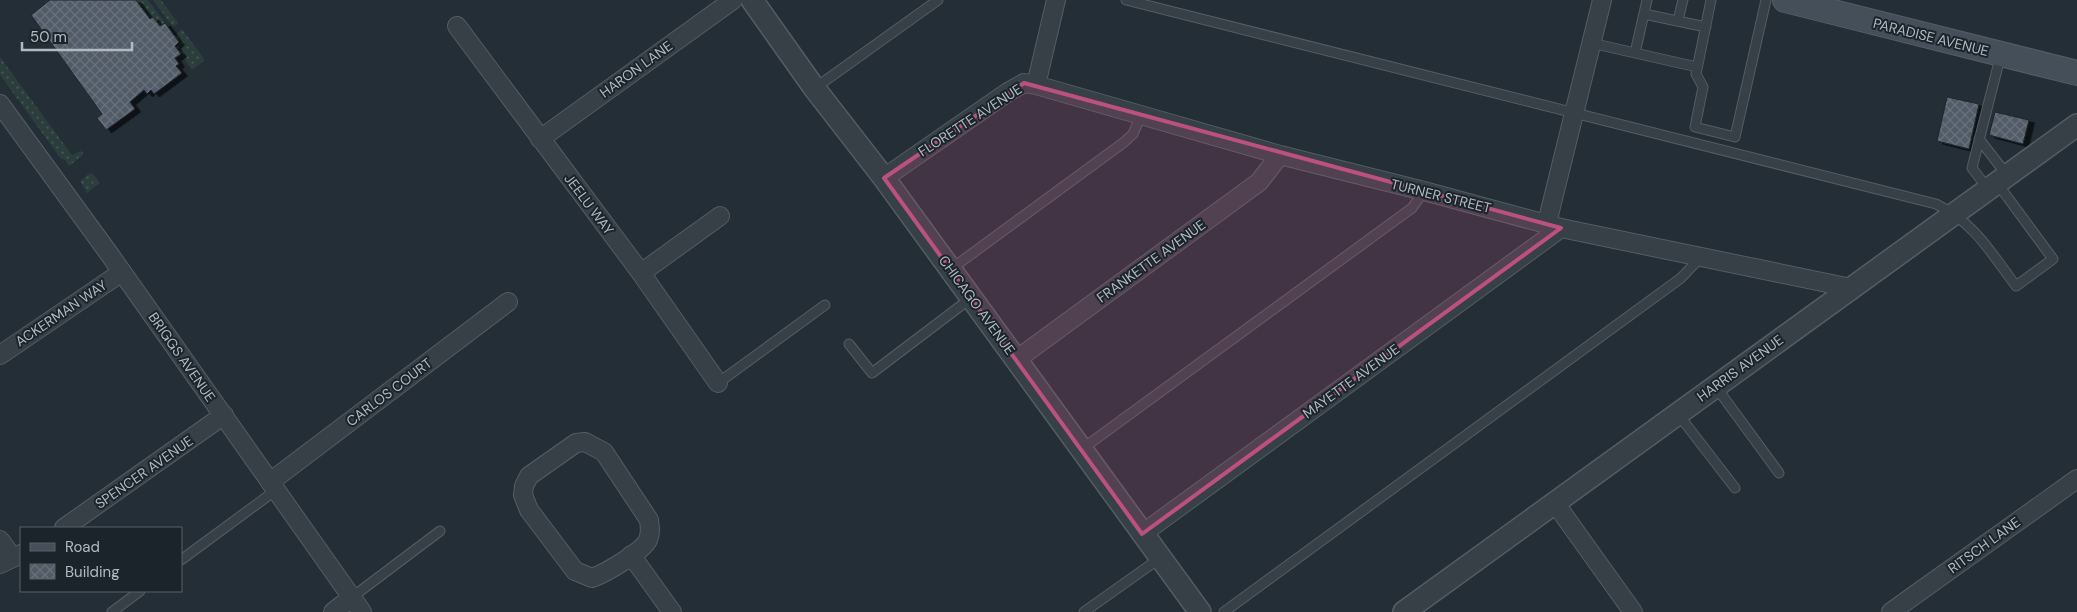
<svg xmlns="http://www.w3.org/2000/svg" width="2077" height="612" font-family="'DM Sans',sans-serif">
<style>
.grass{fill:url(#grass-dots)}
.building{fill:url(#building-cross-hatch);stroke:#1e262d;filter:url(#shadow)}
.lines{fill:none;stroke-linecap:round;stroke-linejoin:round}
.service-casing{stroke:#545d65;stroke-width:11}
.minor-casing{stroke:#545d65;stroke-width:20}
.tertiary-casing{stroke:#545d65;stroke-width:24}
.secondary-casing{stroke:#545d65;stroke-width:26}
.service{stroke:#373f47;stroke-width:9}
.minor{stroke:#373f47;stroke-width:18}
.tertiary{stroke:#373f47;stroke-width:21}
.secondary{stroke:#454f59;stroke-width:24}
.marked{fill:#bc517f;fill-opacity:0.2;stroke:#bc517f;stroke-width:4;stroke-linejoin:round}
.labels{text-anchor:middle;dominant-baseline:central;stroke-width:4;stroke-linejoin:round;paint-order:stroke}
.street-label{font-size:14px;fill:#b1bac3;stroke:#1c242b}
</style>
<defs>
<pattern id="grass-dots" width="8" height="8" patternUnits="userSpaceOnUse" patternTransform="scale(1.25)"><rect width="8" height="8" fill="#2b3e3b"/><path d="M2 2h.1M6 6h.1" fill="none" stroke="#475856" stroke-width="1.8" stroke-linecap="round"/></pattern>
<pattern id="building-cross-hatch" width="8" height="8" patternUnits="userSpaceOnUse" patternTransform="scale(1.25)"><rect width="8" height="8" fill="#515c67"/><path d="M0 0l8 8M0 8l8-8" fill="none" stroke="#68717b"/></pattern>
<filter id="shadow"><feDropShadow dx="5.5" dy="3" stdDeviation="0" flood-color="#0009"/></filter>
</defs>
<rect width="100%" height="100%" fill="#232e36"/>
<!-- grass -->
<path class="grass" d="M 136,0 L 148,0 L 165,23 L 160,26 L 153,17 L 150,19 Z
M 153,0 L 161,0 L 178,23 L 173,27 Z
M 182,29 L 205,60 L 192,70 L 175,46 L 179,42 L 174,36 Z
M 0,57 L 72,155 L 81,151 L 83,153 L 82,156 L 69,166 L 65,160 L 61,159 L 0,75 Z
M 90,173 L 93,174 L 100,183 L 87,193 L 80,181 Z"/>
<!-- building -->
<path class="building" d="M 50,0 L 136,0 L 150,19 L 153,17 L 160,26 L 165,23 L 179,42 L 175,46 L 181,54 L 175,58 L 179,64 L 176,66 L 182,73 L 154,94 L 151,90 L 147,94 L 144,90 L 130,102 L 135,109 L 106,130 L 97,118 L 102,114 L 31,15 Z
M 1947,97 L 1979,104 L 1969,149 L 1937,141 Z
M 1995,112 L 2029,120 L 2023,144 L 1989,135 Z"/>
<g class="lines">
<!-- service casing -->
<g class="service-casing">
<path id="service" d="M 1126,0 L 1936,204 C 1975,223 1991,253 2016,286 L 2053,259 L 1997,183
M 1711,0 L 1696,74 L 1703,87 L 1695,127 L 1735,137 L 1766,0
M 1644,14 L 1706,27
M 1678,20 L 1683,0
M 1591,43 L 1697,67
M 1635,53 L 1647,0
M 815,88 L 938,0
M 1979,139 L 2007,175
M 1988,189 L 1972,168 L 2001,54
M 951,269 L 1123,143 L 1133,134 L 1141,115
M 849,344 L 872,373 L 971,298
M 718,383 L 825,305
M 1716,387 L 1779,473
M 1678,414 L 1735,488
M 1082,449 L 1412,208 L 1424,191
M 181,560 L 276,490
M 351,598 L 440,531
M 112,612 L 140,591
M 1084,612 L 1160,558
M 1224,612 L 1681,278 L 1700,258"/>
</g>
<!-- minor casing -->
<g class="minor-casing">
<path id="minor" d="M 457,26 L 641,273 L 718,383
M 1036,85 L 1056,0
M 0,104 L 110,255 L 362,612
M 540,139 L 733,0
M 884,178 L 1008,92 L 1024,83 L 1036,85 L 1280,155 L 1424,191 L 1561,228 L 1851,288
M 1547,223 L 1602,0
M 641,273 L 720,216
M 0,355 L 122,272
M 1016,360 L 1259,182 L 1280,155
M 585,442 L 604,452 L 649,520 C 650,527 651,533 648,540 C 642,552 604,574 592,578 L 575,571 L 529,510 L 523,495 L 524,486 L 529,476 L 576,443 Z
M 270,482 L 508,302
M 1555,503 L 1633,612
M 64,528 L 224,415
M 1142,534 L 1561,228
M 0,540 L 13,558
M 631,555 L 672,612
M 0,564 L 21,554
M 333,612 L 351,598
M 1891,612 L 2077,479"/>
</g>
<!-- tertiary casing -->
<g class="tertiary-casing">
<path id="tertiary" d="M 752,0 L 815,89 L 884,178 L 1200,612
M 1404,612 L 2077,125"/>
</g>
<!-- secondary casing -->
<g class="secondary-casing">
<path id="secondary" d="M 1785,0 L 2077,73"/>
</g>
<!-- service -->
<use href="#service" class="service"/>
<!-- minor -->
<use href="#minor" class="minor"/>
<!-- tertiary -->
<use href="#tertiary" class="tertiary"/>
<!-- secondary -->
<use href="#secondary" class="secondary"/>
</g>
<!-- marked area -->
<path class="marked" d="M 1024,83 L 1561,228 L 1142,534 L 884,178 Z"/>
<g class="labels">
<!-- street labels -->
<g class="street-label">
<text transform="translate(1931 37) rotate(14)">PARADISE AVENUE</text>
<text transform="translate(636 69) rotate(-36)">HARON LANE</text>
<text transform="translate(970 120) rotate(-33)">FLORETTE AVENUE</text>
<text transform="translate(1441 196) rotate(14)">TURNER STREET</text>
<text transform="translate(589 204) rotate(53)">JEELU WAY</text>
<text transform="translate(1151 261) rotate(-36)">FRANKETTE AVENUE</text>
<text transform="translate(977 305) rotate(54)">CHICAGO AVENUE</text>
<text transform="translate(61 313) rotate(-34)">ACKERMAN WAY</text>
<text transform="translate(182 357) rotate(55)">BRIGGS AVENUE</text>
<text transform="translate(1740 368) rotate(-36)">HARRIS AVENUE</text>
<text transform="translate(1351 381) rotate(-36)">MAYETTE AVENUE</text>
<text transform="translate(389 392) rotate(-37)">CARLOS COURT</text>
<text transform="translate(144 472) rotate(-35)">SPENCER AVENUE</text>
<text transform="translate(1984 545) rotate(-36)">RITSCH LANE</text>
</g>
</g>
<!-- legend -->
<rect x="20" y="527" width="162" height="65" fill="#1c242b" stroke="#586068"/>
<rect x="30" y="543" width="25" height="8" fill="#454f59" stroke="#586068"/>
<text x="65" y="552" font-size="15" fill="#b1bac3">Road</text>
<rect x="30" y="564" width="25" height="15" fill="url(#building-cross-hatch)" stroke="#586068"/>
<text x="65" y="577" font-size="15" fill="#b1bac3">Building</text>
<!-- scale -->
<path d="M22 42v8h110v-8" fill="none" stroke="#b1bac3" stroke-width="2.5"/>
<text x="30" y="42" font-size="15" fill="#b1bac3" stroke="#1c242b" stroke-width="4" paint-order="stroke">50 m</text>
</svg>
